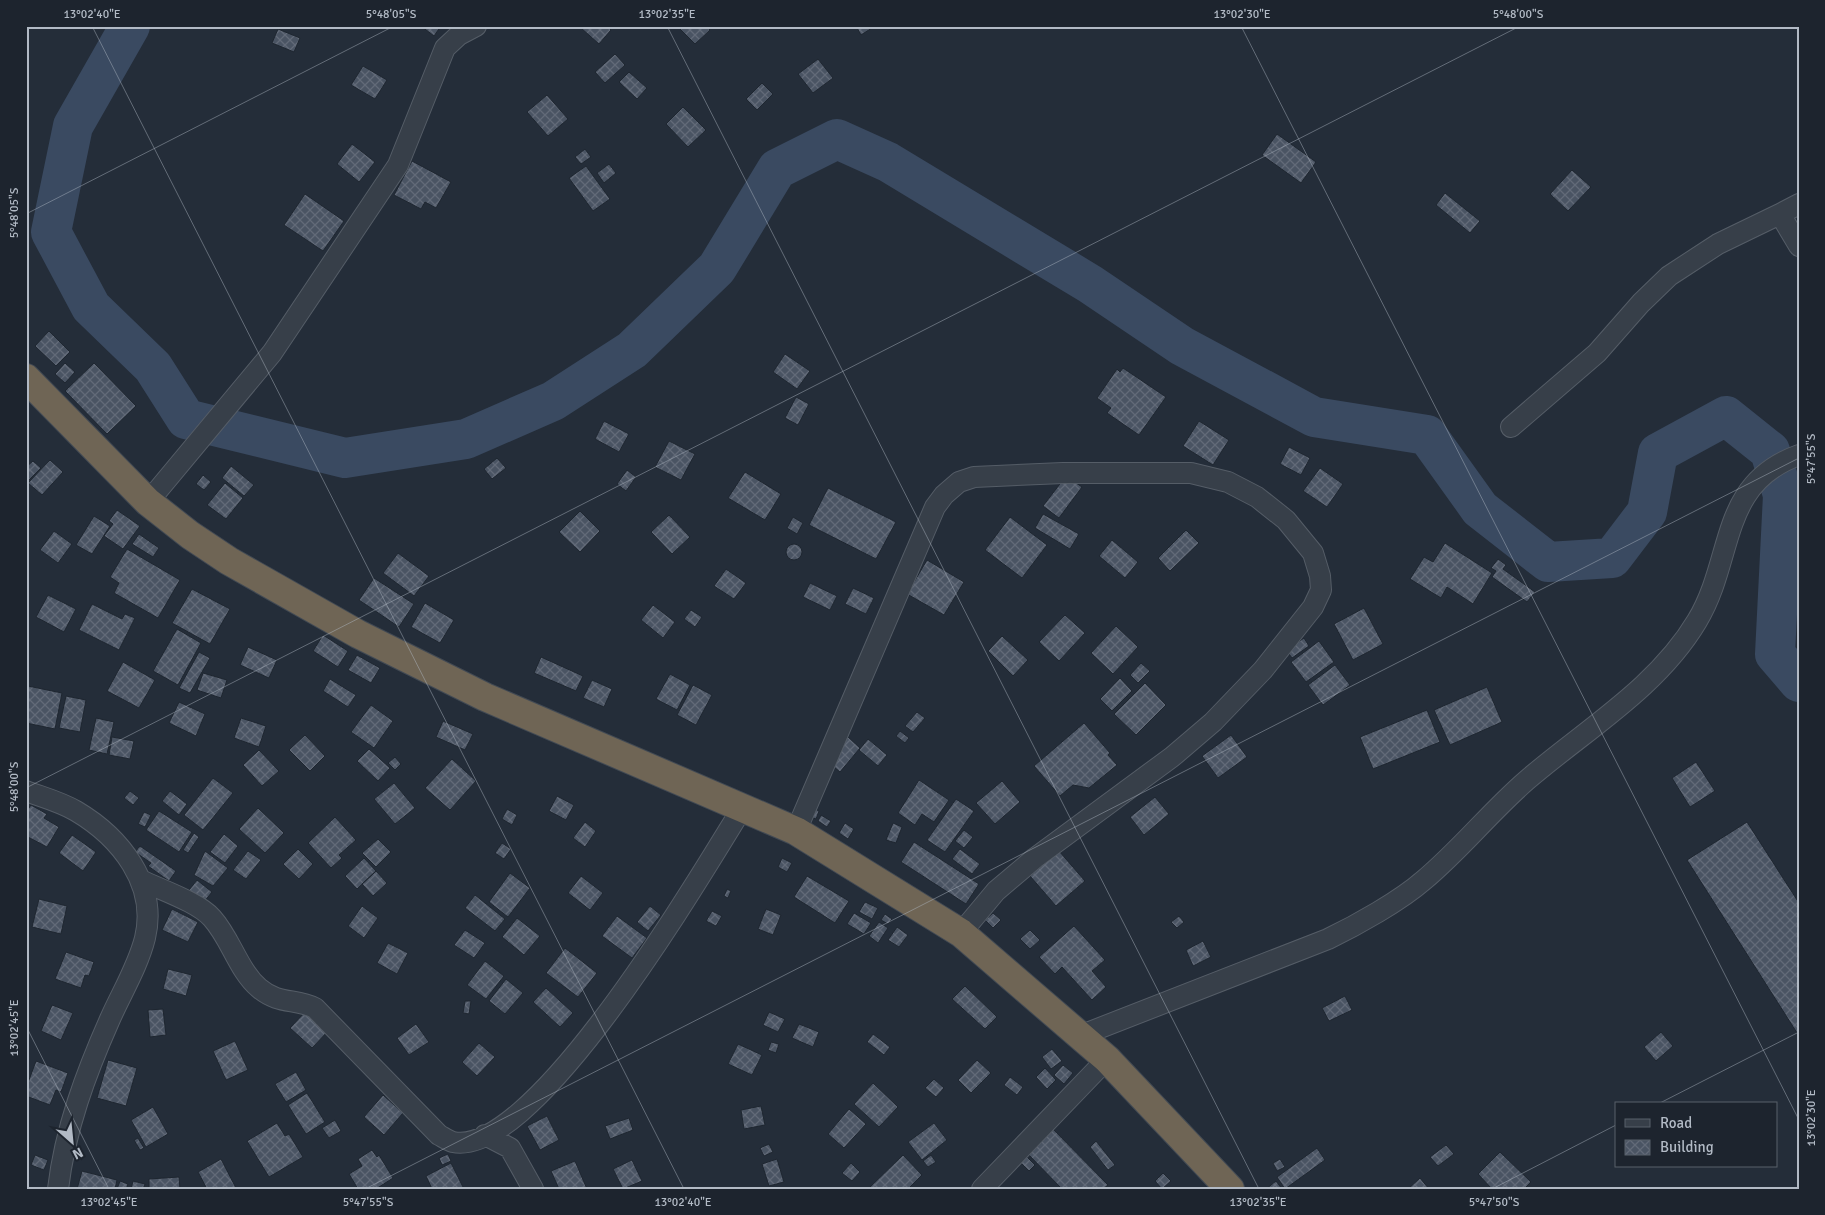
<svg xmlns="http://www.w3.org/2000/svg" width="1825" height="1215" font-family="Signika,sans-serif">
<style>
.lines{fill:none;stroke-linecap:round;stroke-linejoin:round}
.river{stroke:#3a4a61;stroke-width:40}
.building{fill:url(#building-cross-hatch);stroke:#1e2630}
.street-casing{stroke:#555d67;stroke-width:22}
.highway-casing{stroke:#424a54;stroke-width:30}
.street{stroke:#373f49;stroke-width:20}
.highway{stroke:#6f6555;stroke-width:28}
.ticks{fill:none;stroke:#b2bac5;stroke-width:1;stroke-opacity:0.45}
.neatline{fill:none;stroke:#b2bac5;stroke-width:2}
.ticks-label{font-size:12px;text-anchor:middle;fill:#b2bac5}
</style>
<defs>
<pattern id="building-cross-hatch" width="8" height="8" patternUnits="userSpaceOnUse" patternTransform="scale(1.25)"><rect width="8" height="8" fill="#4a5463"/><path d="M0 0l8 8M0 8l8-8" fill="none" stroke="#626a78"/></pattern>
</defs>
<rect width="100%" height="100%" fill="#242d39"/>
<g class="lines">
<!-- river -->
<path class="river" d="M 130,26 L 73,126 L 51,232 L 91,307 L 153,367 L 186,419 L 345,458 L 466,439 L 553,401 L 632,350 L 717,268 L 777,169 L 837,139 L 888,162 L 1090,284 L 1182,346 L 1314,417 L 1427,435 L 1480,509 L 1548,562 L 1612,558 L 1647,512 L 1658,453 L 1726,416 L 1770,451 L 1783,495 L 1775,654 L 1799,682"/>
</g>
<!-- building -->
<path class="building" d="M 421,26 L 441,26 L 434,36 Z
M 582,26 L 607,26 L 611,30 L 599,44 L 581,28 Z
M 680,26 L 706,26 L 710,30 L 695,44 L 679,28 Z
M 856,26 L 875,26 L 861,35 Z
M 278,29 L 300,38 L 294,52 L 272,43 Z
M 615,54 L 625,65 L 605,83 L 595,72 Z
M 818,59 L 833,78 L 813,93 L 798,74 Z
M 363,66 L 387,80 L 375,99 L 351,85 Z
M 629,72 L 647,88 L 637,99 L 619,82 Z
M 762,83 L 773,94 L 757,110 L 746,99 Z
M 547,95 L 568,119 L 548,136 L 527,112 Z
M 683,107 L 706,130 L 688,147 L 666,124 Z
M 1277,134 L 1316,162 L 1301,183 L 1262,155 Z
M 352,144 L 375,162 L 359,182 L 337,164 Z
M 585,149 L 591,157 L 581,164 L 575,157 Z
M 412,161 L 451,182 L 436,208 L 425,202 L 421,209 L 394,195 Z
M 609,164 L 616,173 L 604,183 L 597,173 Z
M 586,166 L 610,199 L 593,211 L 569,178 Z
M 1572,170 L 1591,187 L 1568,211 L 1550,194 Z
M 1445,193 L 1480,221 L 1470,233 L 1436,205 Z
M 305,194 L 344,221 L 323,251 L 284,225 Z
M 49,331 L 70,352 L 56,366 L 35,346 Z
M 785,354 L 810,371 L 797,389 L 773,372 Z
M 65,363 L 75,372 L 65,383 L 55,374 Z
M 94,363 L 136,406 L 107,434 L 65,391 Z
M 1123,368 L 1166,397 L 1139,435 L 1107,413 L 1111,408 L 1097,398 L 1117,369 L 1120,372 Z
M 796,397 L 809,404 L 798,425 L 785,418 Z
M 604,421 L 629,434 L 619,452 L 595,439 Z
M 1199,421 L 1229,440 L 1213,465 L 1183,446 Z
M 669,441 L 695,454 L 681,480 L 655,467 Z
M 1289,447 L 1310,458 L 1301,475 L 1280,464 Z
M 497,458 L 506,468 L 492,479 L 484,469 Z
M 50,460 L 63,472 L 42,495 L 28,483 Z
M 33,461 L 41,468 L 26,483 L 26,467 Z
M 231,466 L 254,485 L 244,496 L 222,478 Z
M 1320,468 L 1343,484 L 1327,507 L 1303,491 Z
M 627,470 L 636,477 L 626,491 L 617,484 Z
M 745,472 L 781,494 L 765,520 L 728,498 Z
M 203,475 L 211,482 L 204,490 L 196,484 Z
M 1066,476 L 1082,487 L 1059,518 L 1043,506 Z
M 225,483 L 243,498 L 226,519 L 207,505 Z
M 828,488 L 896,522 L 876,559 L 809,525 Z
M 117,510 L 140,526 L 123,549 L 104,536 L 113,524 L 109,521 Z
M 580,511 L 600,531 L 580,552 L 559,532 Z
M 1043,514 L 1079,534 L 1070,549 L 1035,528 Z
M 669,515 L 690,537 L 672,554 L 651,532 Z
M 94,516 L 110,526 L 92,554 L 76,545 Z
M 793,517 L 803,523 L 797,534 L 787,528 Z
M 1010,517 L 1047,545 L 1022,578 L 985,550 Z
M 1186,530 L 1199,543 L 1170,571 L 1158,558 Z
M 54,531 L 72,544 L 58,563 L 40,550 Z
M 139,534 L 159,548 L 153,557 L 132,544 Z
M 1112,540 L 1138,562 L 1125,578 L 1099,556 Z
M 1445,543 L 1492,573 L 1473,604 L 1447,587 L 1441,598 L 1410,579 L 1424,557 L 1433,562 Z
M786 552a8 8 0 1 1 16 0a8 8 0 1 1-16 0Z
M 127,549 L 180,580 L 158,618 L 114,593 L 119,583 L 110,577 Z
M 398,553 L 429,576 L 414,596 L 383,573 Z
M 1498,559 L 1506,565 L 1503,569 L 1535,592 L 1527,602 L 1492,577 L 1496,571 L 1491,568 Z
M 927,560 L 964,582 L 944,615 L 907,594 Z
M 726,569 L 746,583 L 734,599 L 714,586 Z
M 374,578 L 414,604 L 399,627 L 359,600 Z
M 810,583 L 837,596 L 830,610 L 803,597 Z
M 853,588 L 874,598 L 866,614 L 845,604 Z
M 192,589 L 230,609 L 210,644 L 172,623 Z
M 48,595 L 76,609 L 64,632 L 36,617 Z
M 425,603 L 454,620 L 440,643 L 411,627 Z
M 92,604 L 122,619 L 125,614 L 135,618 L 119,650 L 79,630 Z
M 653,605 L 675,622 L 663,638 L 641,620 Z
M 1364,608 L 1383,644 L 1353,660 L 1334,624 Z
M 691,610 L 702,617 L 695,627 L 684,619 Z
M 1065,615 L 1085,633 L 1059,661 L 1039,642 Z
M 1116,626 L 1138,647 L 1113,674 L 1091,653 Z
M 177,629 L 201,643 L 178,685 L 153,671 Z
M 323,635 L 348,651 L 338,667 L 313,651 Z
M 1002,636 L 1028,660 L 1013,676 L 988,651 Z
M 1304,638 L 1309,646 L 1292,658 L 1286,650 Z
M 1319,641 L 1334,662 L 1306,682 L 1291,662 Z
M 248,647 L 277,660 L 269,678 L 240,665 Z
M 199,652 L 210,658 L 190,693 L 179,688 Z
M 357,655 L 380,668 L 371,683 L 348,670 Z
M 541,657 L 583,676 L 576,691 L 534,673 Z
M 123,662 L 155,680 L 139,708 L 107,691 Z
M 1141,663 L 1150,671 L 1138,683 L 1130,675 Z
M 1335,665 L 1350,685 L 1323,705 L 1308,685 Z
M 203,673 L 227,680 L 221,698 L 197,690 Z
M 670,674 L 690,685 L 677,710 L 656,699 Z
M 1120,678 L 1132,691 L 1112,711 L 1100,699 Z
M 330,679 L 356,695 L 348,707 L 323,691 Z
M 592,680 L 612,689 L 604,707 L 583,698 Z
M 1145,683 L 1166,705 L 1136,735 L 1114,714 Z
M 693,685 L 712,695 L 696,725 L 677,715 Z
M 28,686 L 62,693 L 55,729 L 26,723 Z
M 1487,687 L 1502,722 L 1450,745 L 1434,710 Z
M 66,696 L 86,700 L 80,732 L 59,728 Z
M 179,702 L 205,714 L 196,736 L 169,723 Z
M 371,705 L 393,721 L 374,748 L 351,732 Z
M 1427,710 L 1440,742 L 1373,769 L 1360,737 Z
M 917,712 L 925,718 L 913,732 L 905,726 Z
M 96,718 L 114,722 L 107,754 L 89,750 Z
M 241,718 L 266,726 L 259,747 L 234,738 Z
M 443,721 L 473,734 L 465,750 L 436,737 Z
M 1084,723 L 1110,753 L 1108,755 L 1117,765 L 1089,788 L 1073,785 L 1060,796 L 1034,766 Z
M 900,731 L 909,738 L 905,743 L 896,736 Z
M 305,735 L 325,756 L 310,771 L 289,750 Z
M 1231,735 L 1247,757 L 1218,778 L 1202,756 Z
M 847,736 L 860,748 L 840,772 L 827,761 Z
M 112,737 L 134,741 L 130,759 L 109,755 Z
M 868,739 L 887,755 L 878,766 L 859,750 Z
M 369,749 L 390,768 L 378,781 L 357,761 Z
M 259,750 L 279,771 L 262,786 L 243,765 Z
M 395,757 L 401,764 L 395,770 L 388,763 Z
M 452,759 L 476,781 L 450,810 L 425,788 Z
M 1696,762 L 1715,791 L 1690,807 L 1672,778 Z
M 213,778 L 233,793 L 203,830 L 184,815 Z
M 919,780 L 949,800 L 934,822 L 922,814 L 915,825 L 898,813 Z
M 1002,781 L 1020,802 L 995,824 L 976,803 Z
M 394,783 L 415,808 L 395,824 L 374,799 Z
M 130,791 L 139,798 L 133,805 L 124,798 Z
M 170,791 L 187,804 L 179,815 L 162,801 Z
M 557,796 L 574,805 L 566,820 L 549,811 Z
M 1155,797 L 1169,814 L 1144,835 L 1130,817 Z
M 956,799 L 974,811 L 945,852 L 927,840 Z
M 31,805 L 47,814 L 44,818 L 59,827 L 47,847 L 26,836 L 26,812 Z
M 809,806 L 819,811 L 816,819 L 805,815 Z
M 258,808 L 284,833 L 265,853 L 239,829 Z
M 507,809 L 517,815 L 512,825 L 502,819 Z
M 159,811 L 192,832 L 179,852 L 146,830 Z
M 144,812 L 151,815 L 145,827 L 138,824 Z
M 821,815 L 831,821 L 827,827 L 818,821 Z
M 335,817 L 356,840 L 339,855 L 342,858 L 331,868 L 308,843 Z
M 585,822 L 596,831 L 585,847 L 573,838 Z
M 1747,822 L 1799,903 L 1799,1036 L 1687,860 Z
M 845,823 L 854,829 L 848,839 L 839,833 Z
M 893,823 L 902,827 L 896,843 L 886,840 Z
M 964,830 L 973,837 L 964,848 L 955,841 Z
M 194,833 L 199,837 L 188,853 L 183,850 Z
M 224,834 L 238,846 L 225,863 L 210,852 Z
M 72,835 L 96,852 L 83,871 L 59,853 Z
M 378,839 L 391,852 L 376,867 L 362,853 Z
M 914,842 L 979,884 L 966,904 L 901,862 Z
M 502,843 L 511,849 L 504,859 L 495,853 Z
M 140,846 L 176,871 L 169,881 L 148,866 L 151,863 L 135,852 Z
M 298,849 L 313,864 L 299,879 L 283,864 Z
M 960,849 L 980,864 L 972,874 L 952,859 Z
M 205,851 L 228,868 L 213,886 L 194,875 Z
M 248,851 L 261,860 L 246,879 L 233,870 Z
M 1059,851 L 1085,881 L 1056,906 L 1030,876 Z
M 364,858 L 376,871 L 357,889 L 345,876 Z
M 782,858 L 792,863 L 787,872 L 778,867 Z
M 376,871 L 387,883 L 373,896 L 362,884 Z
M 510,873 L 530,888 L 508,917 L 489,902 Z
M 581,876 L 603,893 L 590,910 L 568,893 Z
M 807,876 L 849,901 L 835,923 L 794,897 Z
M 197,880 L 212,892 L 204,902 L 189,890 Z
M 727,889 L 731,891 L 728,898 L 724,896 Z
M 475,895 L 505,919 L 495,931 L 465,908 Z
M 39,899 L 67,906 L 61,934 L 32,927 Z
M 865,902 L 878,908 L 872,919 L 859,912 Z
M 362,906 L 378,918 L 364,938 L 348,926 Z
M 650,906 L 661,915 L 648,931 L 637,922 Z
M 172,909 L 198,922 L 188,942 L 162,930 Z
M 766,909 L 781,915 L 773,935 L 758,929 Z
M 712,911 L 722,916 L 716,926 L 706,921 Z
M 854,913 L 871,923 L 864,934 L 847,924 Z
M 993,913 L 1001,920 L 993,928 L 985,920 Z
M 885,914 L 892,919 L 888,924 L 881,920 Z
M 617,916 L 647,938 L 632,958 L 602,936 Z
M 1179,916 L 1184,922 L 1177,928 L 1171,922 Z
M 517,918 L 540,936 L 524,955 L 502,937 Z
M 879,922 L 888,928 L 878,943 L 869,936 Z
M 1074,926 L 1105,960 L 1092,971 L 1106,987 L 1092,1000 L 1062,967 L 1055,974 L 1039,957 Z
M 897,927 L 908,935 L 899,947 L 888,940 Z
M 465,930 L 485,943 L 474,958 L 454,945 Z
M 1030,930 L 1040,940 L 1030,949 L 1020,939 Z
M 1203,941 L 1211,957 L 1193,966 L 1186,950 Z
M 388,943 L 408,953 L 397,974 L 377,963 Z
M 565,948 L 597,973 L 578,997 L 546,973 Z
M 66,952 L 94,962 L 89,976 L 85,975 L 81,988 L 55,979 Z
M 485,961 L 504,976 L 486,999 L 467,985 Z
M 168,969 L 192,975 L 186,996 L 163,989 Z
M 506,979 L 523,993 L 505,1014 L 489,1001 Z
M 965,986 L 997,1017 L 985,1029 L 952,999 Z
M 546,988 L 573,1013 L 560,1027 L 533,1002 Z
M 1345,996 L 1352,1010 L 1329,1021 L 1322,1008 Z
M 465,1001 L 471,1001 L 469,1014 L 463,1013 Z
M 52,1005 L 73,1013 L 61,1040 L 41,1031 Z
M 163,1009 L 166,1035 L 150,1037 L 148,1010 Z
M 307,1010 L 329,1030 L 312,1048 L 290,1028 Z
M 769,1012 L 785,1019 L 778,1032 L 763,1025 Z
M 416,1024 L 429,1042 L 409,1055 L 397,1038 Z
M 799,1024 L 819,1032 L 813,1047 L 792,1038 Z
M 1661,1032 L 1673,1046 L 1656,1061 L 1644,1047 Z
M 873,1034 L 890,1047 L 884,1055 L 867,1042 Z
M 235,1041 L 248,1070 L 226,1080 L 213,1051 Z
M 771,1042 L 779,1044 L 776,1053 L 768,1050 Z
M 479,1043 L 495,1057 L 477,1076 L 462,1062 Z
M 738,1044 L 762,1055 L 752,1075 L 728,1064 Z
M 1052,1049 L 1062,1061 L 1051,1069 L 1042,1057 Z
M 108,1060 L 137,1068 L 126,1106 L 97,1098 Z
M 977,1060 L 991,1073 L 971,1093 L 958,1080 Z
M 36,1061 L 68,1073 L 61,1092 L 56,1090 L 50,1105 L 26,1096 L 26,1088 Z
M 1063,1065 L 1073,1073 L 1064,1084 L 1054,1075 Z
M 1045,1068 L 1056,1080 L 1047,1089 L 1036,1077 Z
M 296,1072 L 306,1090 L 286,1102 L 275,1084 Z
M 1010,1077 L 1023,1087 L 1017,1095 L 1004,1085 Z
M 934,1079 L 944,1088 L 936,1097 L 925,1088 Z
M 873,1083 L 898,1107 L 879,1127 L 854,1104 Z
M 307,1093 L 325,1122 L 306,1134 L 288,1105 Z
M 383,1095 L 403,1113 L 384,1135 L 364,1117 Z
M 761,1106 L 765,1125 L 744,1129 L 741,1110 Z
M 153,1107 L 168,1134 L 146,1147 L 131,1120 Z
M 849,1109 L 866,1124 L 844,1148 L 828,1134 Z
M 547,1116 L 559,1140 L 540,1150 L 527,1126 Z
M 629,1118 L 633,1130 L 610,1139 L 605,1126 Z
M 335,1120 L 341,1131 L 329,1138 L 322,1128 Z
M 277,1123 L 285,1136 L 289,1134 L 303,1157 L 269,1177 L 247,1141 Z
M 934,1123 L 947,1140 L 922,1160 L 908,1142 Z
M 1051,1127 L 1108,1185 L 1103,1189 L 1062,1189 L 1026,1152 Z
M 138,1138 L 144,1148 L 140,1150 L 134,1140 Z
M 1096,1141 L 1115,1165 L 1108,1170 L 1090,1147 Z
M 769,1144 L 773,1152 L 764,1156 L 760,1148 Z
M 1446,1145 L 1454,1154 L 1438,1166 L 1430,1157 Z
M 1317,1148 L 1325,1160 L 1285,1189 L 1277,1177 Z
M 372,1150 L 377,1157 L 379,1155 L 393,1178 L 376,1189 L 358,1189 L 349,1174 L 362,1166 L 358,1159 Z
M 1500,1152 L 1531,1182 L 1524,1189 L 1492,1189 L 1478,1174 Z
M 448,1154 L 451,1161 L 442,1165 L 439,1158 Z
M 35,1155 L 48,1160 L 44,1170 L 31,1165 Z
M 903,1155 L 922,1175 L 908,1189 L 868,1189 Z
M 931,1155 L 936,1162 L 928,1167 L 923,1161 Z
M 1026,1156 L 1035,1165 L 1029,1171 L 1020,1162 Z
M 221,1159 L 236,1188 L 207,1189 L 198,1172 Z
M 777,1159 L 784,1182 L 769,1186 L 762,1164 Z
M 1280,1159 L 1285,1167 L 1277,1171 L 1273,1163 Z
M 632,1160 L 642,1181 L 623,1189 L 613,1169 Z
M 575,1161 L 587,1189 L 559,1189 L 551,1171 Z
M 451,1163 L 464,1189 L 432,1189 L 426,1176 Z
M 851,1163 L 860,1172 L 852,1181 L 842,1173 Z
M 82,1171 L 117,1180 L 115,1189 L 77,1189 Z
M 1163,1173 L 1171,1181 L 1162,1189 L 1155,1181 Z
M 179,1177 L 180,1189 L 149,1189 L 149,1179 Z
M 1420,1178 L 1429,1189 L 1408,1189 Z
M 120,1181 L 128,1184 L 126,1189 L 117,1189 Z
M 133,1181 L 145,1184 L 143,1189 L 131,1189 Z
M 1276,1181 L 1282,1189 L 1266,1189 Z"/>
<g class="lines">
<!-- street casing -->
<g class="street-casing">
<path id="street" d="M 1799,204 L 1780,214 L 1799,246
M 1511,427 L 1597,353 L 1641,303 L 1669,276 L 1718,244 L 1780,214
M 148,502 L 272,353 L 398,165 L 445,48 L 459,35 L 476,26
M 26,791 C 42,797 61,802 76,811 C 120,837 158,884 145,938 C 138,966 122,992 110,1019 C 86,1073 65,1129 58,1189
M 796,831 L 935,507 L 944,495 L 959,482 L 974,477 L 1063,473 L 1191,473 L 1228,482 L 1257,497 L 1286,520 L 1313,553 L 1320,576 L 1321,590 L 1313,607 L 1263,670 L 1213,722 L 1172,757 L 1035,858 L 996,891 L 961,933
M 141,880 C 161,890 198,902 212,918 C 231,939 238,970 259,988 C 279,1005 295,998 315,1008 L 439,1135 C 443,1137 449,1141 453,1142 C 535,1159 703,871 743,807
M 1082,1035 L 1328,939 C 1357,925 1400,901 1424,880 C 1461,849 1491,811 1527,780 C 1585,730 1657,688 1697,621 C 1735,558 1718,484 1799,455
M 485,1135 L 510,1148 L 533,1189
M 982,1189 L 1107,1059"/>
</g>
<!-- highway casing -->
<g class="highway-casing">
<path id="highway" d="M 26,378 L 148,502 L 190,535 L 229,561 L 358,634 L 485,697 L 796,831 L 961,933 L 1107,1059 L 1230,1189"/>
</g>
<!-- street -->
<use href="#street" class="street"/>
<!-- highway -->
<use href="#highway" class="highway"/>
</g>
<!-- ticks -->
<path class="ticks" d="M 92,26 L 684,1189M 667,26 L 1259,1189M 1241,26 L 1799,1120M 26,214 L 394,26M 26,788 L 1520,26M 26,1026 L 109,1189M 1658,1104 L 1799,1032M 365,1189 L 1799,458M 1492,1189 L 1616,1125"/>
<!-- border -->
<rect width="1825" height="1215" fill="none" stroke="#1d242e" stroke-width="55"/>
<!-- legend -->
<rect x="1615" y="1102" width="162" height="65" fill="#1d242e" stroke="#59606a"/>
<rect x="1625" y="1119" width="25" height="8" fill="#373f49" stroke="#59606a"/>
<text x="1660" y="1128" font-size="15" fill="#b2bac5">Road</text>
<rect x="1625" y="1140" width="25" height="15" fill="url(#building-cross-hatch)" stroke="#59606a"/>
<text x="1660" y="1152" font-size="15" fill="#b2bac5">Building</text>
<!-- north arrow -->
<g transform="translate(72 1142) rotate(153)" stroke="#1d242e" stroke-width="4" paint-order="stroke">
<path d="M0-4L9 19L0 12L-9 19Z" fill="#b2bac5"/>
<text y="-8" font-size="14" font-weight="bold" text-anchor="middle" fill="#b2bac5">N</text>
</g>
<rect x="28" y="28" width="1770" height="1160" class="neatline"/>
<g class="ticks-label">
<text x="92" y="18">13°02'40"E</text>
<text x="391" y="18">5°48'05"S</text>
<text x="667" y="18">13°02'35"E</text>
<text x="1242" y="18">13°02'30"E</text>
<text x="1518" y="18">5°48'00"S</text>
<text transform="translate(14 213) rotate(-90)" y="4">5°48'05"S</text>
<text transform="translate(1811 459) rotate(-90)" y="4">5°47'55"S</text>
<text transform="translate(14 787) rotate(-90)" y="4">5°48'00"S</text>
<text transform="translate(14 1028) rotate(-90)" y="4">13°02'45"E</text>
<text transform="translate(1811 1118) rotate(-90)" y="4">13°02'30"E</text>
<text x="109" y="1206">13°02'45"E</text>
<text x="368" y="1206">5°47'55"S</text>
<text x="683" y="1206">13°02'40"E</text>
<text x="1258" y="1206">13°02'35"E</text>
<text x="1494" y="1206">5°47'50"S</text>
</g>
</svg>
